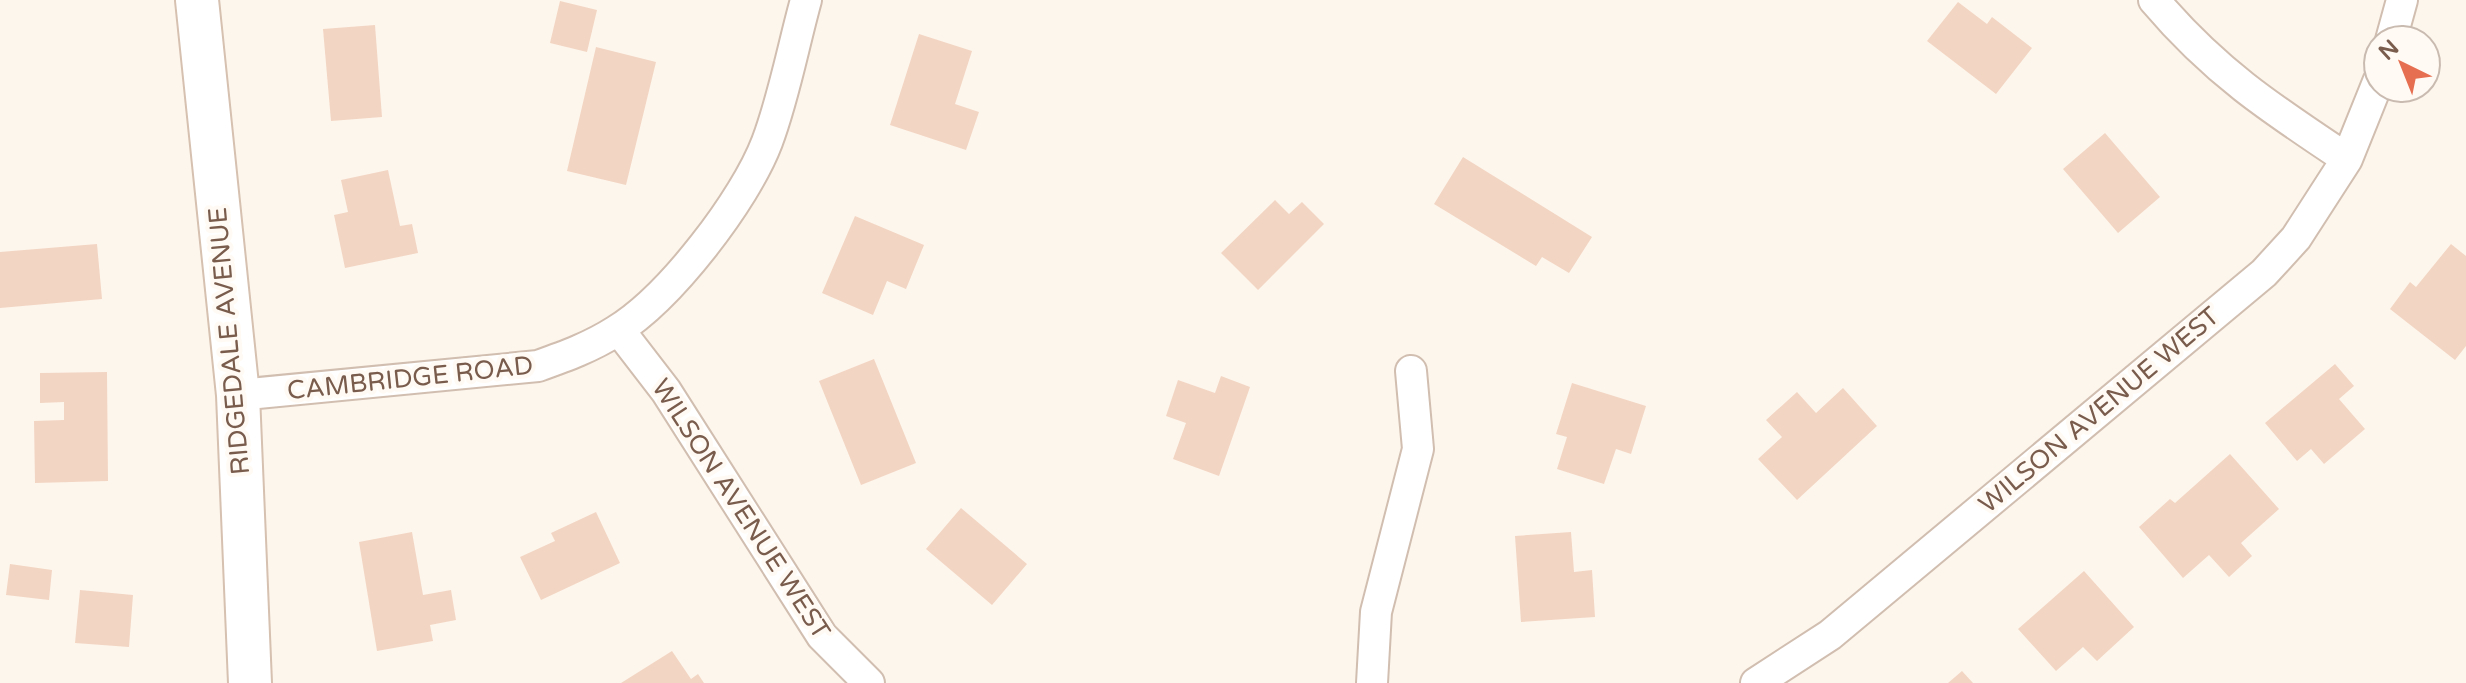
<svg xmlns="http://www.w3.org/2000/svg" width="2466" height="683" font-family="'Varela Round',sans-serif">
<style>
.building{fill:#f3d5c3}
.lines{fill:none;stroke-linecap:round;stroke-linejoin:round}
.street-casing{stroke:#d1beb0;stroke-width:34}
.secondary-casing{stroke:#d6c0b0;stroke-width:46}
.street{stroke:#fff;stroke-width:30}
.secondary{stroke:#fff;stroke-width:42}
.labels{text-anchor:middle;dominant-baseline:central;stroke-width:8;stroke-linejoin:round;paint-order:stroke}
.street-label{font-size:26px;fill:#7a5c4d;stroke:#fffaf3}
</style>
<rect width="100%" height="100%" fill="#fdf6ec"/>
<!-- building -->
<path class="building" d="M 560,1 L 597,10 L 587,52 L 550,43 Z
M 1958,2 L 1987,24 L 1992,17 L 2032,48 L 1996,94 L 1927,41 Z
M 375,25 L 382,117 L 331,121 L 323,29 Z
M 919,34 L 972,51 L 955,104 L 979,112 L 966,150 L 890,125 Z
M 596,47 L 656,62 L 626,185 L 567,171 Z
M 2105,133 L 2160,197 L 2118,233 L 2063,169 Z
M 1463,157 L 1592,237 L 1569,273 L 1542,257 L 1536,266 L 1434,204 Z
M 388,170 L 400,226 L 412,224 L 418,253 L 345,268 L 334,215 L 348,212 L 341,180 Z
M 1275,200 L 1289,214 L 1302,202 L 1324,224 L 1258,290 L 1221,253 Z
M 855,216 L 924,245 L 906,289 L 887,281 L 873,315 L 822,293 Z
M 97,244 L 102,299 L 0,308 L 0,252 Z
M 2451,244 L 2466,256 L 2466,346 L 2455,360 L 2390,309 L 2410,282 L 2416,287 Z
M 874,359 L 916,463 L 861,485 L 819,381 Z
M 2335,364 L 2354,386 L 2339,399 L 2365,429 L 2324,464 L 2311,449 L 2297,461 L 2265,423 Z
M 107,372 L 108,481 L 35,483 L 34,421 L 64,420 L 64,402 L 40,403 L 40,373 Z
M 1221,376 L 1250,387 L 1219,476 L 1173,459 L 1186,423 L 1166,416 L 1178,380 L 1215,393 Z
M 1572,383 L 1646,406 L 1631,454 L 1616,449 L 1604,484 L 1557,469 L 1567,437 L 1556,434 Z
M 1843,388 L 1877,426 L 1797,500 L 1758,459 L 1782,437 L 1766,420 L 1797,392 L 1816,413 Z
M 2230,454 L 2279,509 L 2241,543 L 2252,556 L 2229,577 L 2209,555 L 2183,578 L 2139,527 L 2170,499 L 2175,503 Z
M 961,508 L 1027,564 L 992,605 L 926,549 Z
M 596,512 L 620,563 L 541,600 L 520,557 L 555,541 L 551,533 Z
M 412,532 L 423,595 L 451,590 L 456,620 L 430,625 L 433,641 L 377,651 L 359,542 Z
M 1571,532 L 1574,572 L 1592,570 L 1595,617 L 1521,622 L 1515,536 Z
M 10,564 L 52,570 L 49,600 L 6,595 Z
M 2084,571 L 2134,627 L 2097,661 L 2083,647 L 2056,671 L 2018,629 Z
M 80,590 L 133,595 L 129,647 L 75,643 Z
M 672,651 L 691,679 L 698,674 L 704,683 L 621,683 Z
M 1962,671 L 1973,683 L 1948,683 Z"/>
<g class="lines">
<!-- street casing -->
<g class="street-casing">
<path id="street" d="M 2154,0 C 2214,71 2270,108 2347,159
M 2391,40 L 2402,0
M 619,330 L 666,391 L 822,636 L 869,683
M 238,395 L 538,366 C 566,356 591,347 616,331 C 670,298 745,200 767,142 C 784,97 793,47 806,0
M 1372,683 L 1376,612 L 1418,449 L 1411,371
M 1756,683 L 1830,635 L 2264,273 L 2296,238 L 2347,159 L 2378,82"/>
</g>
<!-- secondary casing -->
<g class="secondary-casing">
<path id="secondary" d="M 197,0 L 238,395 L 250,683"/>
</g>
<!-- street -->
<use href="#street" class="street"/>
<!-- secondary -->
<use href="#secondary" class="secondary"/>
</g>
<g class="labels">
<!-- street labels -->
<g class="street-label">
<text transform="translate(229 341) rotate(-95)">RIDGEDALE AVENUE</text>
<text transform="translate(410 378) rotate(-6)">CAMBRIDGE ROAD</text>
<text transform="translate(2099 410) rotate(-40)">WILSON AVENUE WEST</text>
<text transform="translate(741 509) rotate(57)">WILSON AVENUE WEST</text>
</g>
</g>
<!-- north arrow -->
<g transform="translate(2402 64) rotate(317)"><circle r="38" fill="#fffaf3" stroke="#cabbb1" stroke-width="2"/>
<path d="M0-6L14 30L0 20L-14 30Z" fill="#e76f51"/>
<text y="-12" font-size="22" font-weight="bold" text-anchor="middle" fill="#7a5c4d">N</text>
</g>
</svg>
